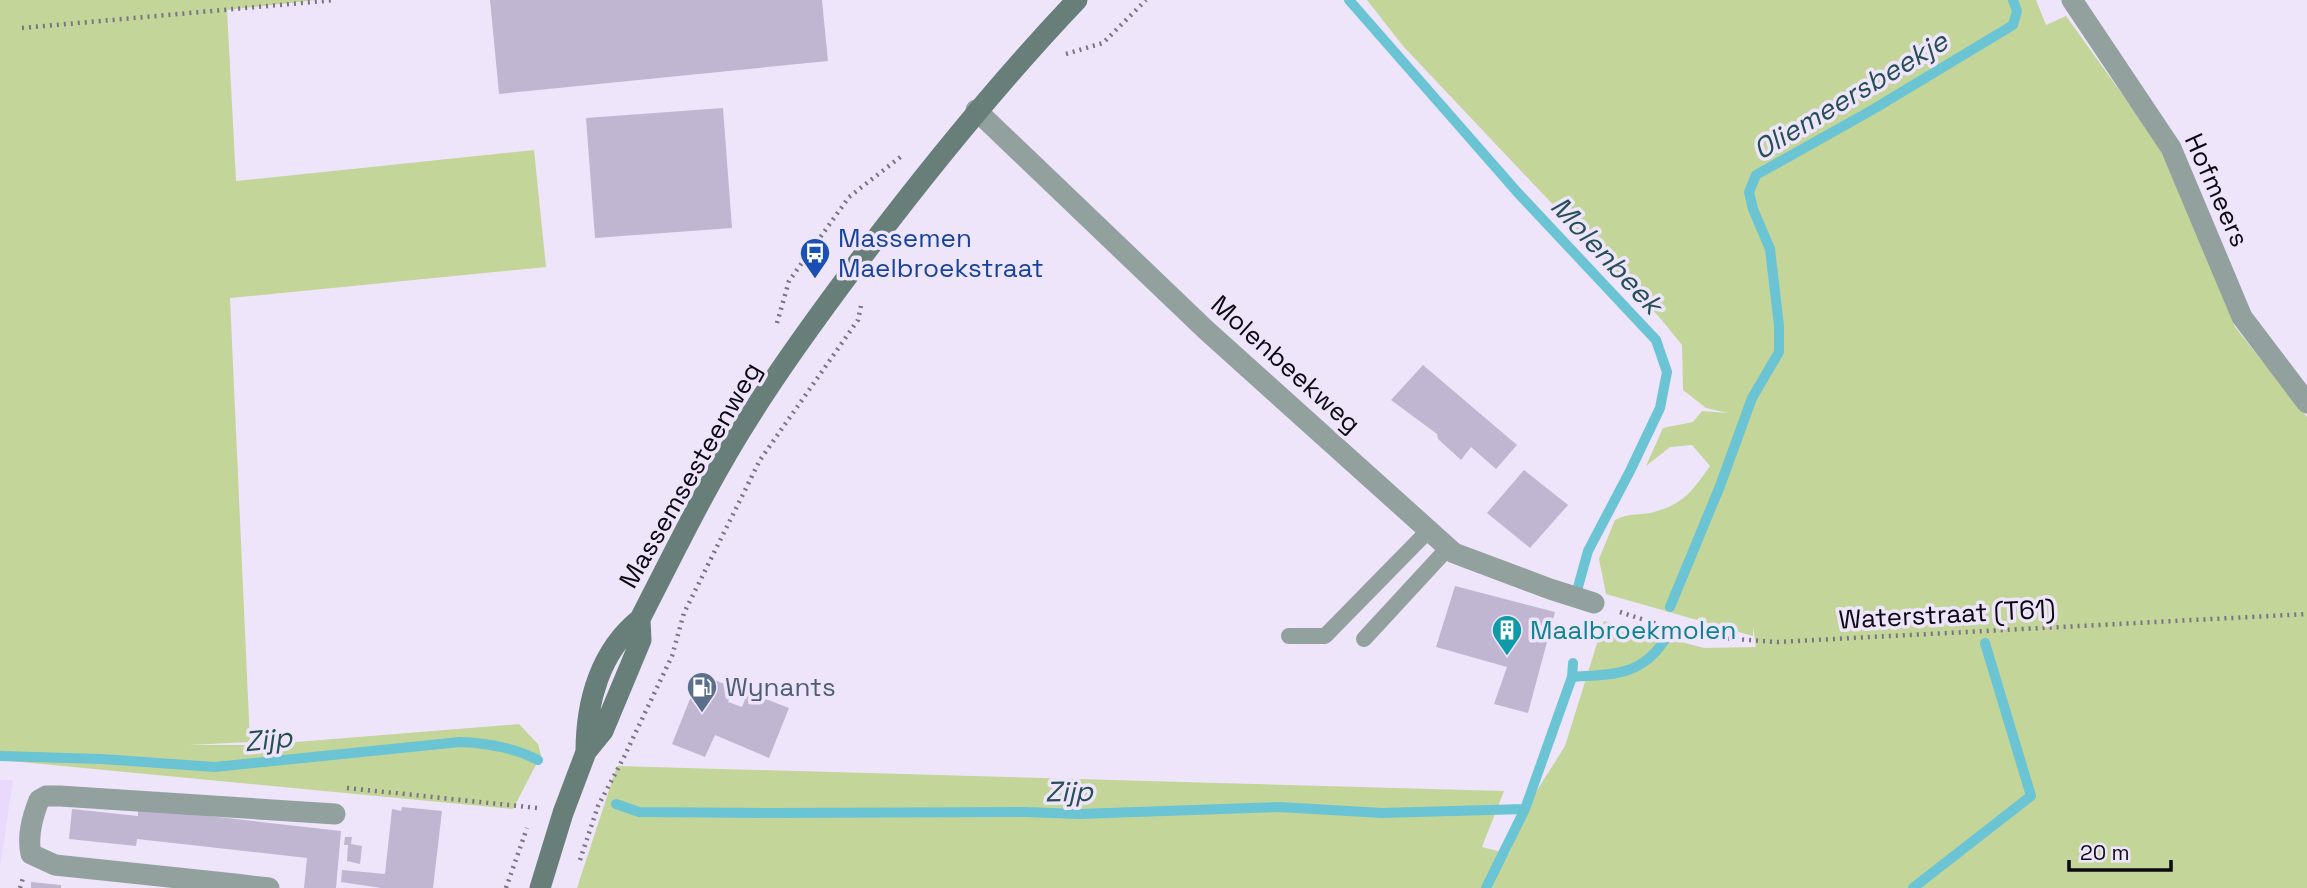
<svg xmlns="http://www.w3.org/2000/svg" width="2307" height="888" font-family="'Space Grotesk',sans-serif">
<style>
.built{fill:#e9dafd}
.green{fill:#c3d599}
.lines{fill:none;stroke-linecap:round;stroke-linejoin:round}
.stream{stroke:#6bc4d3;stroke-width:10}
.building{fill:#c1b6d1}
.path{stroke:#7a7483;stroke-width:4.5;stroke-dasharray:2 5;stroke-linecap:butt}
.lane{stroke:#92a19e;stroke-width:16}
.street{stroke:#92a19e;stroke-width:21}
.secondary{stroke:#687e79;stroke-width:21}
.labels{text-anchor:middle;dominant-baseline:central;stroke-width:7;stroke-linejoin:round;paint-order:stroke}
.street-label{font-size:26px;fill:#0d0912;stroke:#eee5fb}
.transit-label{font-size:26px;fill:#164399;stroke:#eee5fb;text-anchor:start}
.culture-label{font-size:26px;fill:#0d838f;stroke:#eee5fb;text-anchor:start}
.service-label{font-size:26px;fill:#4e5e75;stroke:#eee5fb;text-anchor:start}
.water-label{font-size:28px;font-style:italic;fill:#264f55;stroke:#eee5fb}
</style>
<rect width="100%" height="100%" fill="#eee5fb"/>
<!-- built -->
<path class="built" d="M 0,780 L 13,780 L 0,867 Z"/>
<!-- green -->
<path class="green" d="M 0,0 L 316,0 L 227,10 L 236,181 L 534,150 L 546,267 L 230,298 L 250,742 L 189,745 L 259,745 L 519,724 L 538,744 L 541,755 L 513,809 L 0,760 Z
M 1367,0 L 2036,0 L 2046,25 L 2066,16 L 2155,140 L 2171,172 L 2235,327 L 2307,417 L 2307,888 L 577,888 L 617,766 L 1504,791 L 1482,847 L 1509,854 L 1529,803 L 1565,746 L 1604,621 L 1704,648 L 1756,647 L 1753,626 L 1753,636 L 1606,594 L 1599,559 L 1615,520 C 1631,512 1639,516 1654,512 C 1684,504 1693,490 1710,466 L 1692,445 L 1670,447 L 1646,466 L 1663,428 L 1693,422 L 1702,411 L 1728,413 L 1706,408 L 1683,390 L 1682,345 L 1660,318 L 1403,46 Z"/>
<g class="lines">
<!-- stream -->
<path class="stream" d="M 1349,0 L 1518,193 L 1656,340 L 1667,372 L 1660,408 L 1630,471 L 1588,551 L 1578,587
M 1670,607 L 1720,486 L 1752,398 L 1779,352 L 1779,326 L 1770,249 L 1753,209 L 1749,192 L 1756,175 L 1872,110 L 2013,25 L 2017,11 L 2013,0
M 1572,677 C 1611,674 1640,677 1664,641
M 0,756 L 102,759 L 215,767 L 460,742 C 486,743 513,747 538,760
M 616,804 L 639,812 L 772,813 L 1024,812 L 1079,814 L 1279,807 L 1382,813 L 1525,809
M 1486,888 L 1525,809 L 1572,677 L 1573,663
M 1913,888 L 2031,796 L 1985,643"/>
</g>
<!-- building -->
<path class="building" d="M 490,0 L 822,0 L 828,61 L 499,94 Z
M 723,108 L 732,228 L 595,238 L 586,118 Z
M 1423,365 L 1517,445 L 1496,469 L 1471,447 L 1461,460 L 1438,439 L 1437,434 L 1391,400 Z
M 1524,470 L 1568,505 L 1530,548 L 1487,513 Z
M 1455,586 L 1555,612 L 1528,713 L 1494,704 L 1507,667 L 1436,647 Z
M 700,674 L 734,688 L 728,702 L 742,707 L 748,692 L 789,708 L 769,758 L 715,735 L 705,757 L 672,744 Z
M 402,807 L 442,811 L 433,888 L 381,888 L 341,882 L 342,870 L 385,874 L 392,809 L 401,811 Z
M 138,808 L 341,831 L 336,888 L 304,888 L 307,858 L 137,839 L 136,846 L 69,839 L 72,809 L 138,816 Z
M 345,837 L 352,837 L 351,844 L 362,846 L 360,864 L 347,861 L 348,845 L 344,845 Z
M 31,882 L 61,885 L 61,888 L 31,888 Z"/>
<g class="lines">
<!-- path -->
<path class="path" d="M 22,28 L 335,0
M 1066,54 L 1103,43 L 1146,0
M 777,323 L 789,281 L 849,197 L 903,155
M 1620,612 L 1694,636 L 1777,642 L 2307,614
M 347,788 L 537,808
M 580,860 L 598,806 L 624,757 L 672,656 L 684,613 L 760,460 L 858,320 L 861,306
M 20,888 L 23,878
M 506,888 L 527,828"/>
<!-- lane -->
<path class="lane" d="M 1289,636 L 1325,636 L 1428,531
M 1364,639 L 1448,548"/>
<!-- street -->
<path class="street" d="M 2072,0 L 2171,148 L 2242,317 L 2307,403
M 976,110 L 1206,330 L 1454,553 L 1550,589 L 1594,603
M 235,884 L 269,888
M 234,888 L 235,884 L 55,865 L 31,854 C 27,836 32,818 39,800 L 46,796 L 60,796 L 335,814"/>
<!-- secondary -->
<path class="secondary" d="M 586,752 C 586,702 600,651 640,619 C 676,549 710,478 752,413 C 784,362 820,313 856,265 C 926,172 997,84 1077,0
M 540,888 L 563,813 L 586,752 L 603,731 L 641,640 L 640,619"/>
</g>
<!-- icons -->
<defs>
<g id="bus-pin" transform="scale(1.575)"><path d="M0 17L-7.5 6A9.5 9.5 0 1 1 7.5 6Z" fill="#1a4fb4" stroke="#eee5fb"/><path d="M-5-6H5V4H4V6H2V4H-2V6H-4V4H-5ZM-3.5-4V0h7V-4ZM-3.5 1.2v1.5H-2V1.2ZM2 1.2v1.5H3.5V1.2Z" fill="#fff"/></g>
<g id="building-pin" transform="scale(1.575)"><path d="M0 17L-7.5 6A9.5 9.5 0 1 1 7.5 6Z" fill="#0f9aa8" stroke="#eee5fb"/><path d="M-4-6H4V6H1V3H-1V6H-4ZM-2.5-4.3h1.7v1.8h-1.7ZM.8-4.3h1.7v1.8H.8ZM-2.5-1h1.7V.8h-1.7ZM.8-1h1.7V.8H.8Z" fill="#fff"/></g>
<g id="fuel-pin" transform="scale(1.575)"><path d="M0 17L-7.5 6A9.5 9.5 0 1 1 7.5 6Z" fill="#5c6f8a" stroke="#eee5fb"/><path d="M-5.5-6h7V0h2V4h1.3V-2.5L3-4.5l.8-.8L6-3V5H2.5V1h-1V6h-7ZM-4.2-4.7v3.2H.2V-4.7Z" fill="#fff"/></g>
</defs>
<g fill-rule="evenodd">
<use href="#bus-pin" x="815" y="253"/>
<use href="#building-pin" x="1507" y="630"/>
<use href="#fuel-pin" x="702" y="687"/>
</g>
<g class="labels">
<!-- street labels -->
<g class="street-label">
<text transform="translate(2217 190) rotate(66)">Hofmeers</text>
<text transform="translate(1286 364) rotate(42)">Molenbeekweg</text>
<text transform="translate(690 475) rotate(-60)">Massemsesteenweg</text>
<text transform="translate(1947 614) rotate(-3)">Waterstraat (T61)</text>
</g>
<!-- transit labels -->
<g class="transit-label">
<text x="838" y="238">Massemen<tspan x="838" dy="30">Maelbroekstraat</tspan></text>
</g>
<!-- culture labels -->
<g class="culture-label">
<text x="1530" y="630">Maalbroekmolen</text>
</g>
<!-- service labels -->
<g class="service-label">
<text x="725" y="687">Wynants</text>
</g>
<!-- water labels -->
<g class="water-label">
<text transform="translate(1850 95) rotate(-31)">Oliemeersbeekje</text>
<text transform="translate(1607 255) rotate(47)">Molenbeek</text>
<text transform="translate(268 739) rotate(-6)">Zijp</text>
<text transform="translate(1069 791) rotate(-1)">Zijp</text>
</g>
</g>
<!-- scale -->
<path d="M2069 860v10h102v-10" fill="none" stroke="#0d0912" stroke-width="3.5"/>
<text x="2080" y="860" font-size="21" fill="#0d0912" stroke="#eee5fb" stroke-width="5" paint-order="stroke">20 m</text>
</svg>
